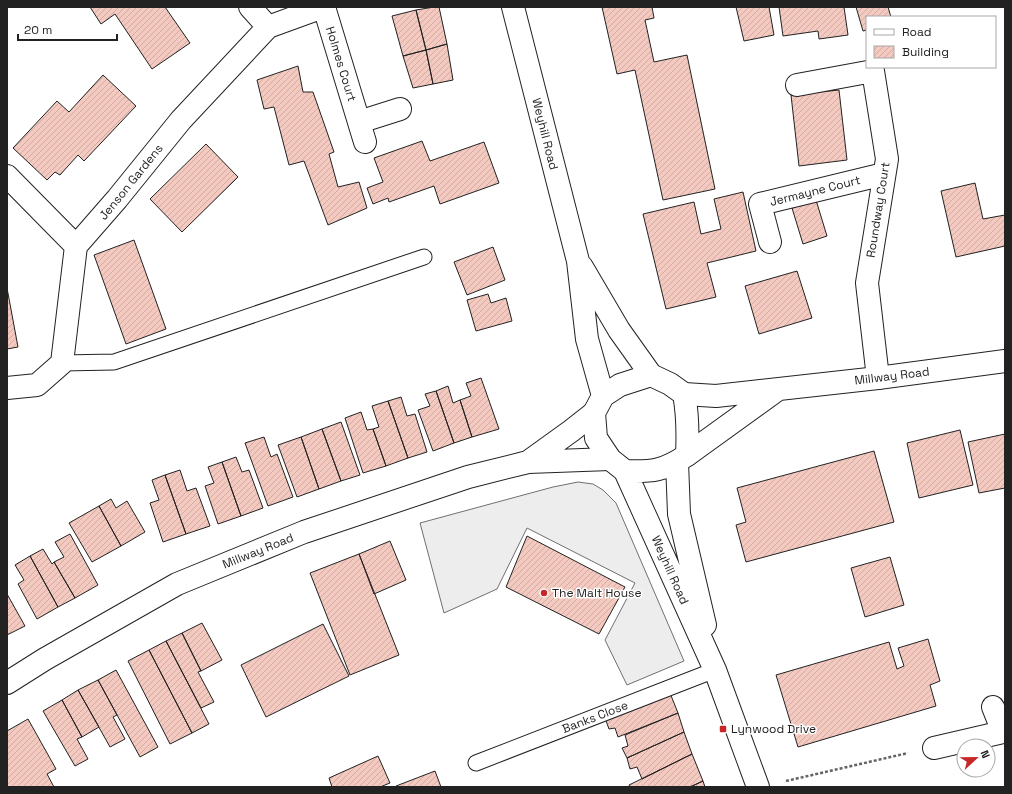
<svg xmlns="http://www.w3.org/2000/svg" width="1012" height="794" font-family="'Space Grotesk',sans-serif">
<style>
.parking{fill:#ededed;stroke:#6f6f6f}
.building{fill:url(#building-hatch);stroke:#222}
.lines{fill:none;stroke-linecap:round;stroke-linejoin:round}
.service-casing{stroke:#222;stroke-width:17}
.minor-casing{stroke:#222;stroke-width:24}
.tertiary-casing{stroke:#222;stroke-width:24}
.secondary-casing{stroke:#222;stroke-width:24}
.path{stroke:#646464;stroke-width:2.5;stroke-dasharray:3 2;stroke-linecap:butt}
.service{stroke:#fff;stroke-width:15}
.minor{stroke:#fff;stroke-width:22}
.tertiary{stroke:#fff;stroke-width:22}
.secondary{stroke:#fff;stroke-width:22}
.poi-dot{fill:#c62828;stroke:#fff;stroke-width:1.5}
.labels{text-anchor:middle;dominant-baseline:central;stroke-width:3;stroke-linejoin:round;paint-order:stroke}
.street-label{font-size:12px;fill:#222;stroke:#fff}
.poi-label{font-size:12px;fill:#222;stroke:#fff;text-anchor:start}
</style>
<defs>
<pattern id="building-hatch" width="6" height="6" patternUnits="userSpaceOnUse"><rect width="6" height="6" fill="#f3c9c0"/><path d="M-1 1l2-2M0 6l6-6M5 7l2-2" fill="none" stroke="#d0aca5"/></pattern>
</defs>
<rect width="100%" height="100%" fill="#fff"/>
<!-- parking -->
<path class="parking" d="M 578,482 L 593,484 L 603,490 L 616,503 L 684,661 L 627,685 L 605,640 L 635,583 L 527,528 L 497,589 L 444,613 L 420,523 L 553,487 Z"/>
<!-- building -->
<path class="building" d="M 90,7 L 165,7 L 190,43 L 152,69 L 115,14 L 101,24 Z
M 434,7 L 439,7 L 447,44 L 426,50 L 416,10 Z
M 602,7 L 652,7 L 654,18 L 645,20 L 654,62 L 687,55 L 715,189 L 663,200 L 635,70 L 617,74 Z
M 736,7 L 769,7 L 774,35 L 744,41 Z
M 779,7 L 844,7 L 848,35 L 819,39 L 818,31 L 783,36 Z
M 856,7 L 888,7 L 891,17 L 867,17 L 867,30 L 863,31 Z
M 416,10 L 426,50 L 403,56 L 392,16 Z
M 447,44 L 453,80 L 433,84 L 426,50 Z
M 426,50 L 433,84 L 413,88 L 403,56 Z
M 298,66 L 303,92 L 313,92 L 334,152 L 329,154 L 338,187 L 359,182 L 367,208 L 328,225 L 304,161 L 289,165 L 274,107 L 264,109 L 257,80 Z
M 103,75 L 136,106 L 84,161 L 78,155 L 60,175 L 55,172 L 47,180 L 13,148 L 57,101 L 69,112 Z
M 839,90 L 847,160 L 799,166 L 791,95 Z
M 422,141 L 430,161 L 484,142 L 499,183 L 440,204 L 434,186 L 389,202 L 388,198 L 373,204 L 367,188 L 383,182 L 374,158 Z
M 206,144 L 238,177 L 182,232 L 150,199 Z
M 975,183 L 983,219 L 1005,215 L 1005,246 L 956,257 L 941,191 Z
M 743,192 L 756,251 L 707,263 L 716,297 L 666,309 L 643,214 L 694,202 L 701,234 L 721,229 L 714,199 Z
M 816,200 L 827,236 L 803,244 L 792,208 Z
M 134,240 L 166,329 L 126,344 L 94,255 Z
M 493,247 L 505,280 L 467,295 L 454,262 Z
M 797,271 L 812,318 L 759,334 L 745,286 Z
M 7,288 L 18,347 L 7,349 Z
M 488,294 L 491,303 L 506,298 L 512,321 L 476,331 L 467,300 Z
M 481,378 L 499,429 L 472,437 L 460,400 L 471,396 L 466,383 Z
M 448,386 L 453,403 L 460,400 L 472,437 L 454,443 L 436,391 Z
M 436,391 L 454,443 L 433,451 L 418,410 L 430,406 L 425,394 Z
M 401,397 L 407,416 L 415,414 L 427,452 L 408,458 L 388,401 Z
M 388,401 L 408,458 L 386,466 L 373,429 L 379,427 L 372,406 Z
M 361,412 L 367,430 L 373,429 L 386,466 L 363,473 L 345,418 Z
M 341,422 L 360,475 L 341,481 L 322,429 Z
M 322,429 L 341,481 L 319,489 L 301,437 Z
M 960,430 L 973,485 L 919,498 L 907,443 Z
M 1005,434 L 1005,488 L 979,493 L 968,442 Z
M 264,437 L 271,457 L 277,454 L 293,497 L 268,506 L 245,443 Z
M 301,437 L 319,489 L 297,497 L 278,445 Z
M 874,451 L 894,522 L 746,562 L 736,525 L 746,522 L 737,488 Z
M 236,457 L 242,472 L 249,470 L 263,508 L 241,516 L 222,462 Z
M 222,462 L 241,516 L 218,524 L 205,486 L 214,483 L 208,467 Z
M 180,470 L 187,491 L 196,488 L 210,526 L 186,534 L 165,475 Z
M 165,475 L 186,534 L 163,542 L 150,503 L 159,500 L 152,480 Z
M 111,499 L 116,508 L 127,501 L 145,532 L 121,546 L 99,506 Z
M 99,506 L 121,546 L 92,562 L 69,523 Z
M 70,534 L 98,585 L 75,598 L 54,562 L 64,557 L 55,542 Z
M 527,536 L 625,587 L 599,634 L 506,587 Z
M 390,541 L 406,580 L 374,594 L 359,554 Z
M 43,549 L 52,564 L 54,562 L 75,598 L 58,607 L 30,556 Z
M 359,554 L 399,655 L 350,675 L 310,573 Z
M 30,556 L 58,607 L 37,619 L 18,584 L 24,580 L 15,565 Z
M 890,557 L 904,605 L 865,617 L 851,568 Z
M 7,594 L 25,626 L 7,635 Z
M 202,623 L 222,660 L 201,671 L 182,633 Z
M 323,624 L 349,676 L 266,717 L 241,665 Z
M 182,633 L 201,671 L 198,672 L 214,702 L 201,708 L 166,641 Z
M 928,639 L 940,681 L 930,685 L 936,706 L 798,747 L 776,675 L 889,642 L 897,669 L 904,666 L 898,648 Z
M 166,641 L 209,724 L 192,733 L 149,650 Z
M 149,650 L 192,733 L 170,744 L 128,661 Z
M 116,670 L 158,747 L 140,757 L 98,680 Z
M 98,680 L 117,715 L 113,717 L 125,739 L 110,747 L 78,690 Z
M 78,690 L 99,727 L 82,737 L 62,700 Z
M 670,693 L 678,713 L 618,737 L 615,728 L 609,729 L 605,718 Z
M 62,700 L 82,737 L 77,739 L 88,759 L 75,766 L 43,711 Z
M 678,713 L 684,732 L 627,758 L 622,748 L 628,746 L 625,735 Z
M 28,719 L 56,769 L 47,774 L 54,787 L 7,787 L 7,731 Z
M 684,732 L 692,754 L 642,779 L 637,767 L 630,769 L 627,758 Z
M 692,754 L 703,781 L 690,787 L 630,787 L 629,785 Z
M 378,756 L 390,783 L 380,787 L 332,787 L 329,778 Z
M 435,771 L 441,787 L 397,787 L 396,786 Z
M 703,781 L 705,787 L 690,787 Z"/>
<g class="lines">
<!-- service casing -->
<g class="service-casing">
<path id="service" d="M 62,363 L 114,362 L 424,257
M 476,763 L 715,670"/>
</g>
<!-- minor casing -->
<g class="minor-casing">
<path id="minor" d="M 250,7 L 268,27
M 324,7 L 365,142
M 797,85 L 873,71 L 887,159 L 867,283 L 878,378
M 359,122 L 400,109
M 7,176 L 76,246
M 770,242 L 760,204 L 884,174
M 7,388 L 37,385 L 62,363 L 76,246 L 117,199 L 181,120 L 268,27 L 323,7
M 934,748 L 1003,732 L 993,707"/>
</g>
<!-- tertiary casing -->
<g class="tertiary-casing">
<path id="tertiary" d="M 684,394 L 716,396 L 878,378 L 1005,361
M 687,455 L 777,390
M 528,462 L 571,431 L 594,413
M 7,683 L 45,659 L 177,584 L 304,532 L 468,477 L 528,462 L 610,459"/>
</g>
<!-- secondary casing -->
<g class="secondary-casing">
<path id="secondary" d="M 513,7 L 578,261 L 587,339 L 603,396
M 582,267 L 619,330 L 651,375 L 670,384 L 684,394 C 688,415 688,434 687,455 C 664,471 652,472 625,471
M 651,375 L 620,385 L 603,396 L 594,413 L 596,438 L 610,459 L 625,471 L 715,670 L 758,787
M 677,462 L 679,514 L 705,625"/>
</g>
<!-- path -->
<path class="path" d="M 786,781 L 908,753"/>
<!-- service -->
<use href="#service" class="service"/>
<!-- minor -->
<use href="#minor" class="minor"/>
<!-- tertiary -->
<use href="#tertiary" class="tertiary"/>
<!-- secondary -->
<use href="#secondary" class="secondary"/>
</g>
<!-- markers -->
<g class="poi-dot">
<circle cx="544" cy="593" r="4"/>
<rect x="719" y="725" width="8" height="8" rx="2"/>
</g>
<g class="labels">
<!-- street labels -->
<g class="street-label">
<text transform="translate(341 64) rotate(73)">Holmes Court</text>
<text transform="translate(545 134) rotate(76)">Weyhill Road</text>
<text transform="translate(131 182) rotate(-51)">Jenson Gardens</text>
<text transform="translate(815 191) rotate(-14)">Jermayne Court</text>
<text transform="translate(878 210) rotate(-81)">Roundway Court</text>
<text transform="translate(892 376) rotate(-7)">Millway Road</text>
<text transform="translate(258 551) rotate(-22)">Millway Road</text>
<text transform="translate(670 570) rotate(66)">Weyhill Road</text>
<text transform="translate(595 717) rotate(-21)">Banks Close</text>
</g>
<!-- poi labels -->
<g class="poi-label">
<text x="552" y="593">The Malt House</text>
<text x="731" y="729">Lynwood Drive</text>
</g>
</g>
<!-- border -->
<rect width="1012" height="794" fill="none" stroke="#222222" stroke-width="16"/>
<!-- legend -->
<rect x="866" y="16" width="130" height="52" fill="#ffffff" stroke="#a7a7a7"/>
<rect x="874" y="29" width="20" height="6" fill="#ffffff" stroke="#a7a7a7"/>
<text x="902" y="36" font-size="12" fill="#222222">Road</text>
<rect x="874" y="46" width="20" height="12" fill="url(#building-hatch)" stroke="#a7a7a7"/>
<text x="902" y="56" font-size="12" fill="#222222">Building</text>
<!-- north arrow -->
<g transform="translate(976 758) rotate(68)"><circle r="19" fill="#ffffff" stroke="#a7a7a7"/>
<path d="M0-3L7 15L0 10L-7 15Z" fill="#c62828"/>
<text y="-6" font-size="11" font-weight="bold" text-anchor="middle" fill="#222222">N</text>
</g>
<!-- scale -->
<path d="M18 34v6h99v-6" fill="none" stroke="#222222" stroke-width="2"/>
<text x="24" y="34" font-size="12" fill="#222222" stroke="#ffffff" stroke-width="3" paint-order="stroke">20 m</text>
</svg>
